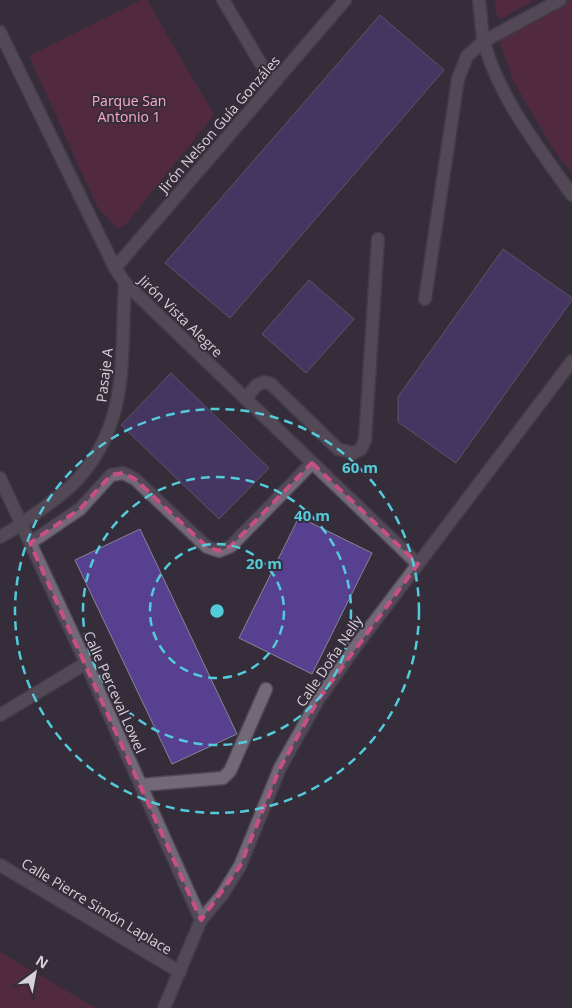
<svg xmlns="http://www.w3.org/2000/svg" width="572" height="1008" font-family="'Open Sans',sans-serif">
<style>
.green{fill:#712745}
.building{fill:#574090;stroke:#878496}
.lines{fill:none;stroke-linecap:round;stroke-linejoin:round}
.service-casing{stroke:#514a55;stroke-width:15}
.pedestrian-casing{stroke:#514a55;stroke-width:15}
.minor-casing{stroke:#514a55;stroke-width:15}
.service{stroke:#736878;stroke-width:12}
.pedestrian{stroke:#736878;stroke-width:12}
.minor{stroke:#736878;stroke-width:12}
.marked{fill:none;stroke:#c85081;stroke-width:4;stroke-dasharray:10 6;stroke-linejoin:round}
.ring{fill:none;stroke:#53cbdb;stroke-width:2.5;stroke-dasharray:9 6}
.labels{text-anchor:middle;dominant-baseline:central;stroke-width:4;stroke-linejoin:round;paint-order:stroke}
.park-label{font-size:14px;fill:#faadc6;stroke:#362d3a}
.street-label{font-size:14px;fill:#d7d2da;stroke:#362d3a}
.centre{fill:#53cbdb;stroke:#362d3a;stroke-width:2.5}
.ring-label{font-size:15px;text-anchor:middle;font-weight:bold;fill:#53cbdb;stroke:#362d3a;stroke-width:4;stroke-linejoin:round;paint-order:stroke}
</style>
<rect width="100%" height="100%" fill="#362d3a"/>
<!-- green -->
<path class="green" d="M 141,0 L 147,0 L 214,115 L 126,224 L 118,229 L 98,208 L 29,56 Z
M 494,0 L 535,0 L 501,19 L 497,16 Z
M 570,0 L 572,0 L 572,173 L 554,150 L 515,84 L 498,38 Z
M 0,952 L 96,1008 L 0,1008 Z"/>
<!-- building -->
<path class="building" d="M 380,15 L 444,70 L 230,318 L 165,263 Z
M 503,249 L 572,298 L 572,300 L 456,463 L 398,422 L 398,397 Z
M 309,280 L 354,319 L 306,373 L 262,334 Z
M 171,373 L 269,468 L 219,519 L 121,425 Z
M 299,517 L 372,553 L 312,674 L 239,638 Z
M 140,529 L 237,734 L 172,764 L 75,560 Z"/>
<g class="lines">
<!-- service casing -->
<g class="service-casing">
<path id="service" d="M 425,299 L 458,79 L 467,56 L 484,41
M 245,399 L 257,385 L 264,382 L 271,384 L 338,449 L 354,453 L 361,449 L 365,440 L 378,239
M 141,785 L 223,778 L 230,771 L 266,689"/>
</g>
<!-- pedestrian casing -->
<g class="pedestrian-casing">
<path id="pedestrian" d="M 22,524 C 39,510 60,498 76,481 C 131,422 120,357 125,283"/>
</g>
<!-- minor casing -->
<g class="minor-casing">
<path id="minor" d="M 223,0 L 264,69 L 277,80
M 479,0 C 481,14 481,29 484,42 C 499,98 539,148 572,195
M 0,32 L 115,268 L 125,283 L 418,564
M 484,41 L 560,0
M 115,268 L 345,0
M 0,478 L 86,663 L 201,920
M 0,537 L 22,524
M 30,543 L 80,509 L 111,475 L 123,473 L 135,479 L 207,547 L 219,551 L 231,546 L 312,463
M 0,715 L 86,663
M 0,865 L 180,972
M 164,1008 L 201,920 L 222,895 L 240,866 L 280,768 L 318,700 L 356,646 L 572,361"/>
</g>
<!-- service -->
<use href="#service" class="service"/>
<!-- pedestrian -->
<use href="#pedestrian" class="pedestrian"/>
<!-- minor -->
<use href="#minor" class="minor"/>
</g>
<!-- marked area -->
<path d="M0 0H572V1008H0ZM 312,463 L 418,564 L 318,700 L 280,768 L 240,866 L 201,920 L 30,543 L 80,509 L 111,475 L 123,473 L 135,479 L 207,547 L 219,551 L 231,546 Z" fill="#362d3a" fill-opacity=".55" fill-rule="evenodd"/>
<path class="marked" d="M 312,463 L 418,564 L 318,700 L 280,768 L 240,866 L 201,920 L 30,543 L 80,509 L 111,475 L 123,473 L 135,479 L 207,547 L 219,551 L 231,546 Z"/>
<!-- distance rings -->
<g class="ring">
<circle cx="217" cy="611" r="67"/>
<circle cx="217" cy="611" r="134"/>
<circle cx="217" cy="611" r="202"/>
</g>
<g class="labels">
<!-- park labels -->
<g class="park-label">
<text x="129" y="100">Parque San<tspan x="129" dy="16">Antonio 1</tspan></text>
</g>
<!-- street labels -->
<g class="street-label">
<text transform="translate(219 124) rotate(-49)">Jirón Nelson Guía Gonzáles</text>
<text transform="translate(181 316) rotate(44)">Jirón Vista Alegre</text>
<text transform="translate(104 375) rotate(-83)">Pasaje A</text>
<text transform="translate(329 661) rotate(-56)">Calle Doña Nelly</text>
<text transform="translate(115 692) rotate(66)">Calle Perceval Lowel</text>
<text transform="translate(97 906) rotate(31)">Calle Pierre Simón Laplace</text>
</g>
</g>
<circle cx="217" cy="611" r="8" class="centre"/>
<g class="ring-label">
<text x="360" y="473">60 m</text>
<text x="312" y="521">40 m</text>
<text x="264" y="569">20 m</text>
</g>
<!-- north arrow -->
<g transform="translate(35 973) rotate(32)" stroke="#362d3a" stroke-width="4" paint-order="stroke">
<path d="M0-4L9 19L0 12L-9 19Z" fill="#d7d2da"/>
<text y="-8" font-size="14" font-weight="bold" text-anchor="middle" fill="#d7d2da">N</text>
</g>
</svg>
